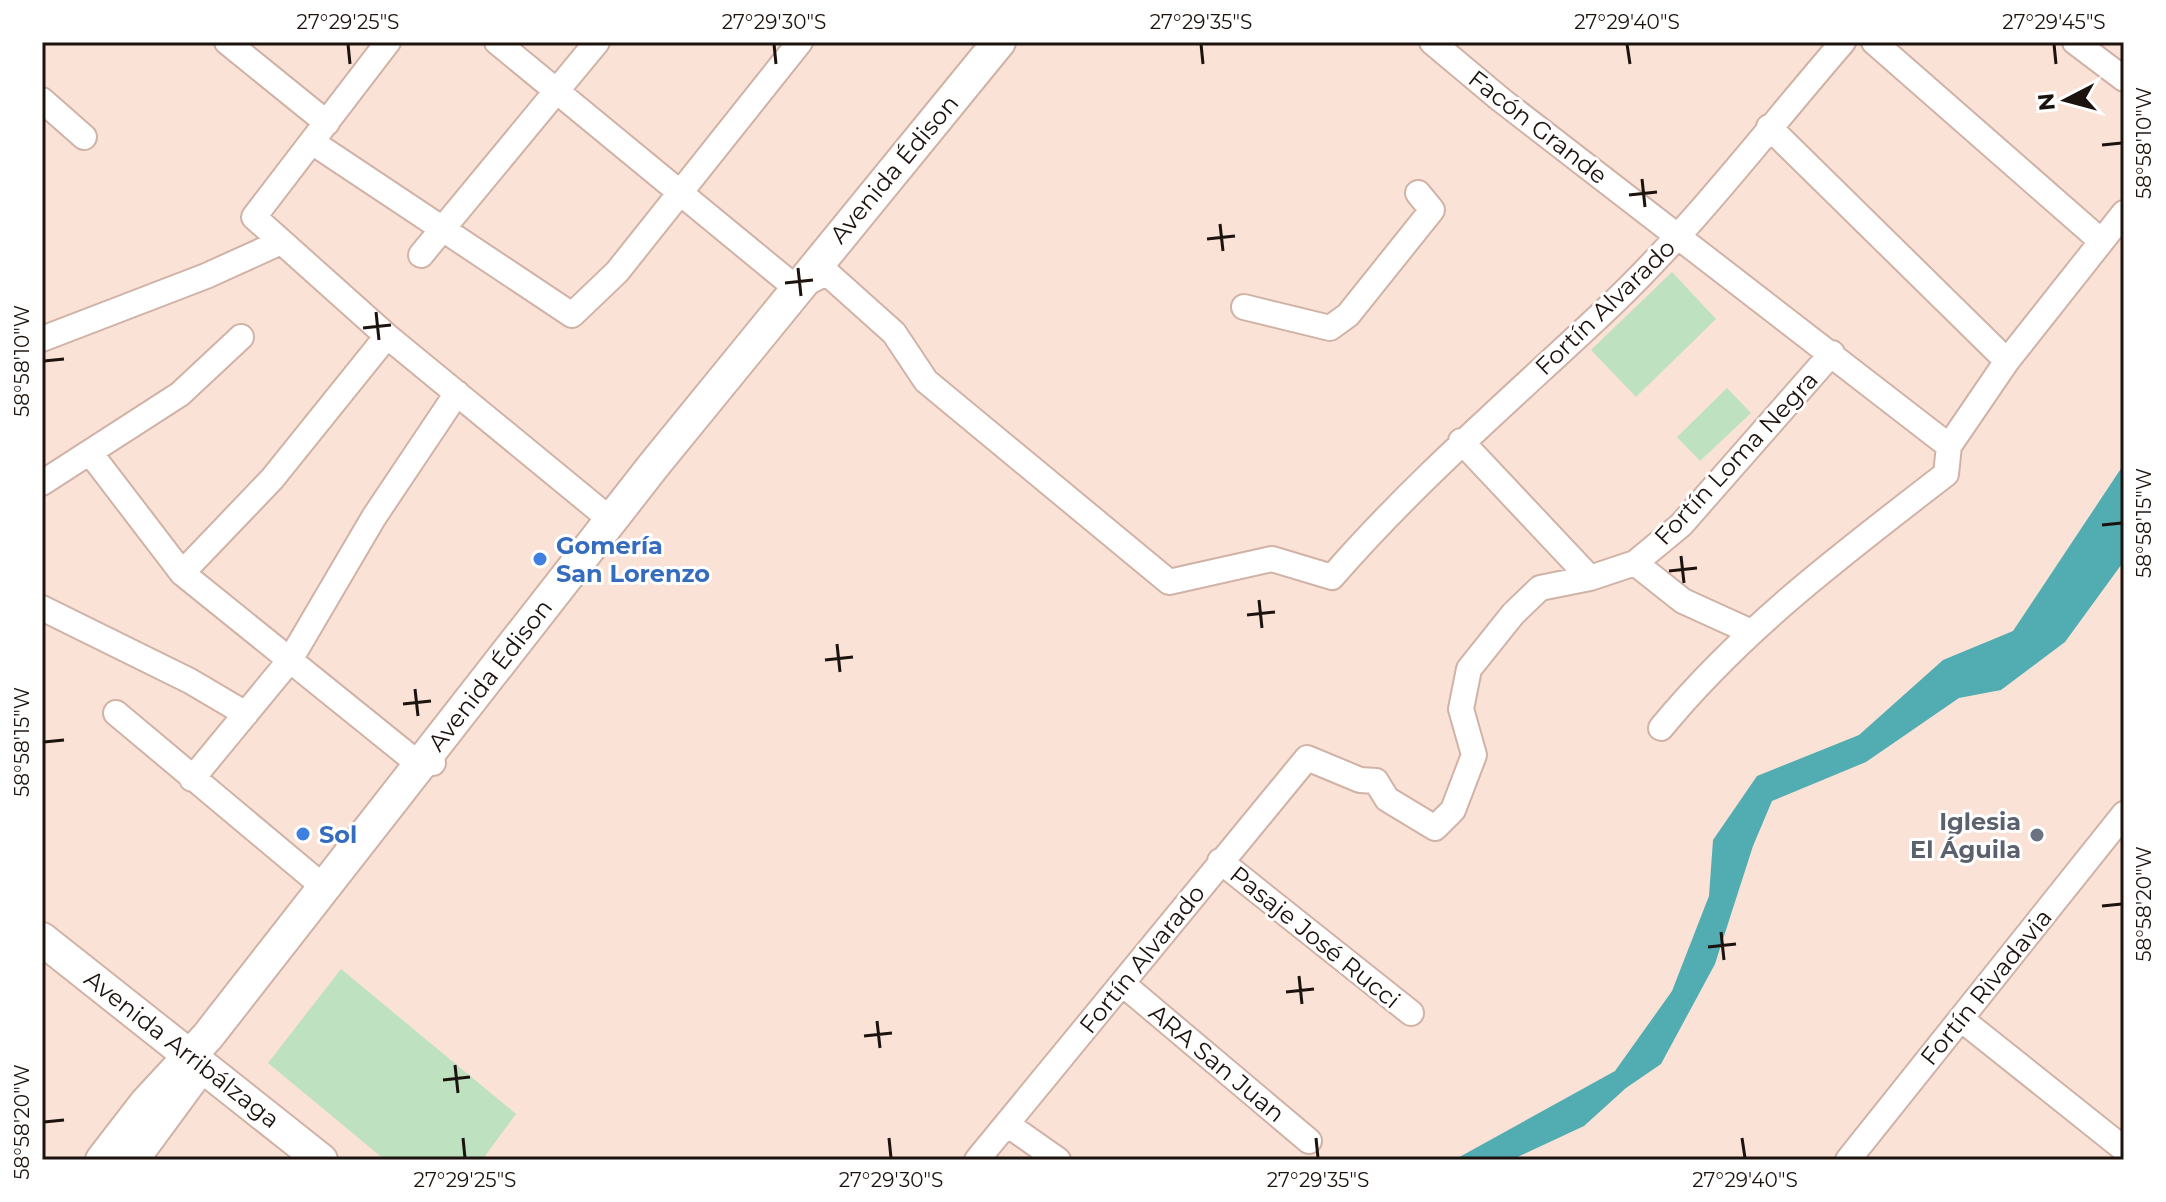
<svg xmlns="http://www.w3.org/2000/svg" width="2166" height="1202" font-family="Montserrat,sans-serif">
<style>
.green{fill:#bee1bf}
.water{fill:#51adb2}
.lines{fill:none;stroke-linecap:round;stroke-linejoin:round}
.minor-casing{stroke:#d0b2a6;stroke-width:28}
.major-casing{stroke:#d0b2a6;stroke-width:36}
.minor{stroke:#fff;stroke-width:24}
.major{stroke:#fff;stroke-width:32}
.ticks{fill:none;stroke:#1d130e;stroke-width:3}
.shop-dot{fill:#3f7fe0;stroke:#fff;stroke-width:3}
.worship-dot{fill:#6b7280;stroke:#fff;stroke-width:3}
.labels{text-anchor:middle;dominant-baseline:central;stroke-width:6;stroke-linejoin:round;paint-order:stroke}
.street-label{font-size:24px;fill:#1d130e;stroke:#fff}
.shop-label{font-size:24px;font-weight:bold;fill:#366cbe;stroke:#fff;text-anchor:start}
.worship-label{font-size:24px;font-weight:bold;fill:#5b616d;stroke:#fff;text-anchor:end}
.neatline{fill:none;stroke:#1d130e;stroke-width:3}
.ticks-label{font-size:20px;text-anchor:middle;fill:#1d130e}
</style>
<rect width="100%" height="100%" fill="#fbe2d7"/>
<!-- green -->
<path class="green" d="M 1672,272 L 1716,319 L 1636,397 L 1591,350 Z
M 1727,388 L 1751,413 L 1700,461 L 1677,437 Z
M 341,969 L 516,1114 L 482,1160 L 385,1160 L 268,1063 Z"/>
<!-- water -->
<path class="water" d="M 2124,464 L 2124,561 L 2065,642 L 2001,690 L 1959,698 L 1866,762 L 1772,801 L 1753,846 L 1715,964 L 1661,1064 L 1626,1088 L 1584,1126 L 1511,1160 L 1454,1160 L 1615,1071 L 1672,991 L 1709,896 L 1713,840 L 1757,776 L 1859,735 L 1943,660 L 2013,631 Z"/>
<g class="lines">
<!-- minor casing -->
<g class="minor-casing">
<path id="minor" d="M 227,42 L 327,123
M 388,42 L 254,217 L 387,336 L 611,520
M 497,42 L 796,288 L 827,273 L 894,333 L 926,381 L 1169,582 L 1272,559 L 1332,577 C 1417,479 1516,395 1610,306 C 1695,225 1766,131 1843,42
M 1432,42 L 1500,99 L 1949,446
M 1874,42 L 2100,240
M 2075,42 L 2124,79
M 42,100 L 84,137
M 1769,127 L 2007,361
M 312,142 L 572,315 L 617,272 L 800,42
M 421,255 L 597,42
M 1244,307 L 1330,328 L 1348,315 L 1432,210 L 1418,193
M 42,339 L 206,276 L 281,242
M 1461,441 L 1590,578
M 91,454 L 182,573 L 420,765 L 433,763
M 42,483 L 180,394 L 241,337
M 1635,563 L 1683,601 L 1749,631
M 182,573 L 272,479 L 387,336
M 42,608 L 190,681 L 246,714
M 116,713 L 325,888
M 1661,728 C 1743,628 1844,553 1946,474 L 1949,446 L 2007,361 L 2124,213
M 192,779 L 290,660 L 374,517 L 457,393
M 1220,861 L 1411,1013
M 1124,985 L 1309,1141
M 1961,1019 L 2124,1149
M 1007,1124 L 1058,1160
M 977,1160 L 1307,758 L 1360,780 L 1376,781 L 1387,799 L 1435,828 L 1453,810 L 1474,755 L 1461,709 L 1469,669 L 1513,614 L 1540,588 L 1590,578 L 1635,563 L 1681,525 L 1832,353
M 1848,1160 L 2124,814"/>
</g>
<!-- major casing -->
<g class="major-casing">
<path id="major" d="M 42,939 L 321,1160
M 102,1160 L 146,1103 L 208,1036 L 654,465 L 999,42
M 132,1160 L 193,1077"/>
</g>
<!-- minor -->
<use href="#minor" class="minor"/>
<!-- major -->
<use href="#major" class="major"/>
</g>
<!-- ticks -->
<path class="ticks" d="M 348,44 L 350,64M 774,44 L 776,64M 1201,44 L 1203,64M 1627,44 L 1630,64M 2054,44 L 2056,64M 2102,145 L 2122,143M 1642,179 L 1645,207M 1629,195 L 1657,192M 1220,224 L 1223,251M 1207,239 L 1235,236M 798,268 L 801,296M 785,283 L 813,280M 376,312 L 379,340M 363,328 L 391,325M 44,361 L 64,359M 2102,525 L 2122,523M 1681,556 L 1684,583M 1669,571 L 1697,568M 1259,600 L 1262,628M 1247,615 L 1275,612M 837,644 L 840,672M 825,660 L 853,657M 415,689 L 418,716M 403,704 L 431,701M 44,742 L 64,740M 2102,906 L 2122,904M 1721,932 L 1724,960M 1708,947 L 1736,944M 1299,976 L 1302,1004M 1286,992 L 1314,989M 877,1021 L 880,1048M 864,1036 L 892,1033M 455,1065 L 458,1093M 443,1080 L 470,1077M 44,1122 L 64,1120M 463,1138 L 465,1158M 889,1138 L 891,1158M 1316,1138 L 1318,1158M 1742,1138 L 1745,1158"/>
<!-- markers -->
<g class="shop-dot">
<circle cx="540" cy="559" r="8"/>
<circle cx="303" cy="834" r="8"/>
</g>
<circle class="worship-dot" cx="2037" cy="835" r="8"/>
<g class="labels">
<!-- street labels -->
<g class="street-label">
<text transform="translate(1538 127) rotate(38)">Facón Grande</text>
<text transform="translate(894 169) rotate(-50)">Avenida Édison</text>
<text transform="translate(1605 307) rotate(-44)">Fortín Alvarado</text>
<text transform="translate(1736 458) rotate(-47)">Fortín Loma Negra</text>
<text transform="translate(490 675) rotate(-52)">Avenida Édison</text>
<text transform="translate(1315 937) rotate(39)">Pasaje José Rucci</text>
<text transform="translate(1142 959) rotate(-51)">Fortín Alvarado</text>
<text transform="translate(1986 987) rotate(-51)">Fortín Rivadavia</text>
<text transform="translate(182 1049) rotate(38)">Avenida Arribálzaga</text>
<text transform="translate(1217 1063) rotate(40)">ARA San Juan</text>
</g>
<!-- shop labels -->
<g class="shop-label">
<text x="556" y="545">Gomería<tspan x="556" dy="28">San Lorenzo</tspan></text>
<text x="319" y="834">Sol</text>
</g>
<!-- worship labels -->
<g class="worship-label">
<text x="2021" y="821">Iglesia<tspan x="2021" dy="28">El Águila</tspan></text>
</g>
</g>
<!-- border -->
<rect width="2166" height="1202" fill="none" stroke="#ffffff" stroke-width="88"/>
<!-- north arrow -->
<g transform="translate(2066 100) rotate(264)" stroke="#ffffff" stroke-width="6" paint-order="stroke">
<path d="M0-6L14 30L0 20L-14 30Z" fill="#1d130e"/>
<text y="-12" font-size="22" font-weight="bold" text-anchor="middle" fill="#1d130e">N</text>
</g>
<rect x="44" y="44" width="2078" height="1114" class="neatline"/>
<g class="ticks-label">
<text x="348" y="29">27°29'25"S</text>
<text x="774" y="29">27°29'30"S</text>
<text x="1201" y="29">27°29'35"S</text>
<text x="1627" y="29">27°29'40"S</text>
<text x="2054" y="29">27°29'45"S</text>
<text transform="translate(2144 143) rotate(-90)" y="7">58°58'10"W</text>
<text transform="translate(22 361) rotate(-90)" y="7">58°58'10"W</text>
<text transform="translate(2144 523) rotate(-90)" y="7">58°58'15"W</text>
<text transform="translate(22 742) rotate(-90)" y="7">58°58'15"W</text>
<text transform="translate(2144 904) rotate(-90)" y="7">58°58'20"W</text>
<text transform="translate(22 1122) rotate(-90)" y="7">58°58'20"W</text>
<text x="465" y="1187">27°29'25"S</text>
<text x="891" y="1187">27°29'30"S</text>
<text x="1318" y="1187">27°29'35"S</text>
<text x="1745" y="1187">27°29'40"S</text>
</g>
</svg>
